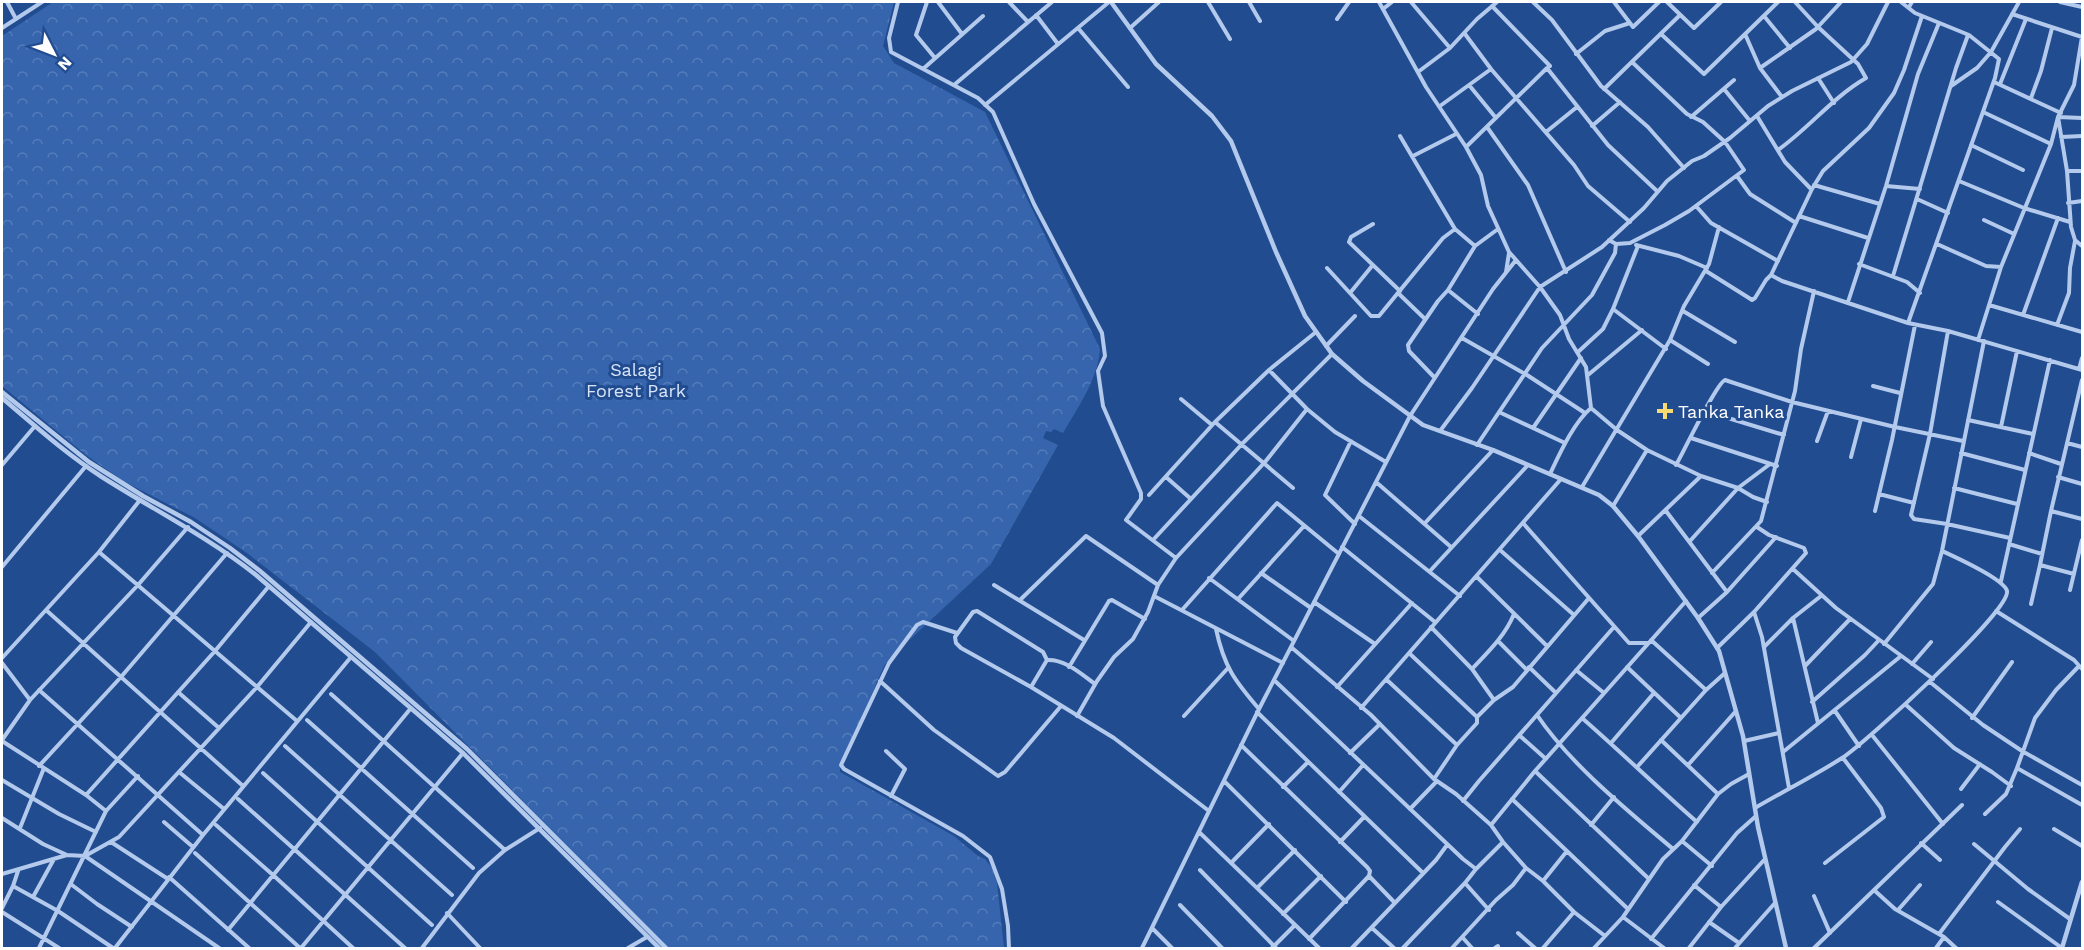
<svg xmlns="http://www.w3.org/2000/svg" width="2084" height="950" font-family="'Work Sans',sans-serif">
<style>
.forest{fill:url(#forest-crowns)}
.lines{fill:none;stroke-linecap:round;stroke-linejoin:round}
.minor{stroke:#b3caec;stroke-width:4}
.tertiary{stroke:#b3caec;stroke-width:4.5}
.poi-dot{fill:#f8da75;stroke:#224c90;stroke-width:2}
.labels{text-anchor:middle;dominant-baseline:central;stroke-width:6;stroke-linejoin:round;paint-order:stroke}
.park-label{font-size:18px;fill:#d8e5f9;stroke:#224c90}
.poi-label{font-size:18px;fill:#fff;stroke:#224c90;text-anchor:start}
</style>
<defs>
<pattern id="forest-crowns" width="20" height="18" patternUnits="userSpaceOnUse" patternTransform="scale(1.5)"><rect width="20" height="18" fill="#3665ae"/><path d="M2 6a3 3 0 1 1 6 0M12 15a3 3 0 1 1 6 0" fill="none" stroke="#547cba"/></pattern>
</defs>
<rect width="100%" height="100%" fill="#224c90"/>
<!-- forest -->
<path class="forest" d="M 53,2 L 894,2 L 883,46 L 894,63 L 985,112 L 1100,349 C 1098,379 1078,407 1063,433 L 1054,429 L 1051,432 L 1046,431 L 1043,438 L 1058,445 L 991,564 L 890,658 L 884,666 L 840,768 L 840,772 L 954,836 L 978,856 L 985,859 L 992,868 L 997,883 L 1004,948 L 662,948 L 515,793 L 375,652 L 247,553 L 195,518 L 123,481 L 86,455 L 2,386 L 2,36 Z"/>
<g class="lines">
<!-- minor -->
<path class="minor" d="M 7,2 L 16,19
M 898,2 L 889,38 L 891,52 L 978,98 L 993,112 L 1034,204 L 1102,333 L 1105,356 L 1098,371 L 1103,406 L 1141,493 L 1141,499 L 1126,520 L 1176,558
M 927,2 L 916,35 L 935,58
M 938,2 L 962,34
M 1009,2 L 1028,22
M 1208,2 L 1230,39
M 1249,2 L 1260,21
M 1379,2 L 1426,87 L 1466,147 L 1481,175 L 1488,206 L 1509,252 L 1540,287 L 1560,315 L 1569,339 L 1586,367 L 1591,408 L 1617,430 L 1647,450 L 1613,506
M 1411,2 L 1450,48
M 1533,2 L 1552,20 L 1601,86 L 1648,127 L 1684,168
M 1614,2 L 1633,27 L 1659,2
M 1667,2 L 1694,28 L 1721,2
M 1901,2 L 1915,13 L 1969,35 L 1999,59 L 1995,78 L 1908,323
M 2060,2 L 2082,7
M 1492,6 L 1550,66
M 1909,7 L 1912,2
M 1383,9 L 1392,2
M 1036,15 L 1058,44
M 1764,16 L 1790,48
M 1337,19 L 1349,2
M 2,28 L 42,2
M 1078,28 L 1128,87
M 1130,28 L 1159,2
M 1465,34 L 1491,69 L 1574,165 L 1588,186 L 1630,222
M 1661,34 L 1704,74 L 1778,2
M 1745,34 L 1760,68 L 1782,97
M 1576,54 L 1605,31 L 1630,23
M 1760,68 L 1816,29 L 1841,2
M 923,69 L 983,16
M 1418,72 L 1450,48 L 1477,19 L 1497,2
M 1818,78 L 1834,103
M 1994,82 L 2061,113
M 2000,84 L 2026,19
M 954,85 L 1052,2
M 1469,85 L 1496,118
M 1951,86 L 1977,68 L 1991,52 L 2019,2
M 1604,89 L 1680,15
M 1724,89 L 1750,121
M 2031,98 L 2041,71 L 2052,28
M 985,105 L 1109,2
M 1440,106 L 1491,69
M 1983,112 L 2051,144
M 1757,116 L 1785,162 L 1811,189
M 1691,117 L 1734,80
M 2082,118 L 2058,117 L 2067,171 L 2071,227 L 2075,240 L 2082,246
M 1592,126 L 1620,102
M 1487,127 L 1528,185 L 1566,272
M 1546,132 L 1577,107
M 1400,136 L 1455,229 L 1475,246
M 2061,137 L 2082,136
M 1971,145 L 2023,170
M 1466,147 L 1547,68 L 1608,145 L 1657,191
M 1778,150 C 1809,128 1833,97 1866,78 L 1858,64 L 1818,27 L 1795,2
M 1413,156 L 1456,134
M 2067,171 L 2082,171
M 1737,176 L 1750,194 L 1796,223
M 1959,181 L 2024,208 L 2070,222
M 1814,185 L 1880,204
M 1886,186 L 1920,189
M 1917,199 L 1948,213
M 2068,203 L 2082,201
M 1696,206 L 1711,223 L 1778,261
M 1799,216 L 1868,238
M 1984,220 L 2014,234
M 1373,224 L 1351,237 L 1349,242 L 1400,291
M 1609,240 L 1616,244 L 1630,243 L 1665,225 L 1689,211 L 1744,170 L 1725,142 L 1703,122 L 1687,114 L 1632,62
M 1937,244 L 1986,266 L 2001,267
M 1636,245 L 1679,256 L 1707,268
M 1859,264 L 1907,282 L 1920,293
M 1327,268 L 1371,316 L 1379,316 L 1443,238 L 1455,229
M 1706,271 L 1749,298 L 1752,300 L 1755,298 L 1766,280 L 1771,275 L 1812,189 L 1823,171 L 1869,128 L 1894,93 L 1904,70 L 1922,16
M 1506,272 L 1509,253
M 1771,275 L 1782,281 L 1908,323 L 1948,331 L 2082,370
M 1893,276 L 1956,68 L 1968,35
M 1448,290 L 1478,314
M 1350,293 L 1372,266
M 1398,293 L 1425,319
M 1848,302 L 1886,186 L 1918,74 L 1939,23
M 1989,305 L 2082,332
M 1613,309 L 1666,349
M 1683,311 L 1735,342
M 2023,315 L 2058,218
M 2057,325 L 2069,293 L 2070,268 L 2075,241
M 1948,331 L 1930,434 L 1911,515 L 1914,519 L 1947,524 L 2010,538
M 1462,338 L 1527,375 L 1585,413
M 1670,340 L 1708,364
M 1978,340 L 2001,267 L 2051,144 L 2058,117 L 2074,85 L 2082,37 L 2012,14
M 1326,346 L 1355,316
M 1578,352 L 1603,329 L 1613,309 L 1638,246
M 2079,369 L 2082,358
M 1269,370 L 1307,409 L 1335,432 L 1386,462
M 1588,375 L 1642,330
M 1434,377 L 1409,351 L 1408,345 L 1438,301 L 1448,290 L 1475,246 L 1498,229
M 2082,380 L 2051,511 L 2082,519
M 1873,386 L 1900,393
M 1181,399 L 1212,425
M 1705,411 L 1784,435
M 1499,412 L 1565,443
M 1968,420 L 2033,434
M 1215,422 L 1293,488
M 2001,427 L 2017,351
M 1533,428 L 1581,358
M 1440,431 L 1472,388 L 1540,287 L 1602,247 L 1644,208 L 1667,181 L 1692,161 L 1704,156 L 1730,138 L 1768,106 L 1792,91 L 1851,62 L 1867,44 L 1888,2
M 1691,438 L 1777,466
M 1351,441 L 1325,495 L 1355,524
M 1817,441 L 1828,411
M 2067,443 L 2082,447
M 1477,445 L 1542,348 L 1592,295 L 1615,253 L 1616,244
M 1647,450 L 1701,476 L 1738,488 L 1753,497 L 1767,502
M 1961,453 L 2025,470
M 2029,453 L 2061,464
M 1851,457 L 1861,419
M 2,465 L 35,426
M 1676,465 C 1684,451 1716,384 1725,380 L 1792,402 L 1895,427 L 1963,441
M 1550,474 C 1560,453 1574,422 1591,408
M 1166,477 L 1191,499
M 2058,477 L 2082,484
M 1376,482 L 1451,547
M 1582,487 L 1670,340 L 1684,306 L 1709,264 L 1719,227
M 1954,488 L 2017,504
M 1879,494 L 1914,503
M 1149,495 L 1215,422 L 1269,370 L 1316,332
M 1666,511 L 1727,592
M 1875,511 L 1892,440 L 1915,325
M 2051,511 L 2040,565 L 2074,574
M 1359,516 L 1460,596
M 1425,523 L 1493,450
M 1523,523 L 1629,643 L 1648,643
M 1638,536 L 1701,476
M 1153,540 L 1242,444 L 1332,354
M 1690,541 L 1738,488 L 1770,464
M 2009,544 L 2042,554
M 1342,547 L 1435,622
M 1500,550 L 1574,615
M 99,552 L 297,721
M 2,567 L 86,466
M 1793,569 L 1836,608 L 1933,679
M 1430,571 L 1528,465
M 1261,573 L 1311,608
M 1712,573 L 1761,521 L 1795,391 L 1801,349 L 1814,291
M 1477,577 L 1547,646
M 1209,578 L 1294,641
M 2001,581 L 2050,360
M 994,585 L 1084,640
M 2070,590 L 2082,540
M 1154,596 L 1283,663
M 1238,599 L 1304,526
M 1020,600 L 1086,536 L 1158,585
M 1314,602 L 1375,644
M 2031,604 L 2040,565
M 46,610 L 243,786
M 1182,610 L 1277,503 L 1339,554
M 1996,611 L 2074,660 L 2082,669
M 1754,612 L 1762,637 L 1789,788
M 1698,618 L 1727,592 L 1776,537
M 1793,618 L 1818,723
M 1431,627 L 1472,669 L 1494,700
M 1216,629 C 1224,667 1235,681 1259,709
M 957,633 L 923,622 L 917,625 L 889,663 L 841,765 L 844,769 L 963,836 L 990,857 L 1002,889 L 1008,926 L 1009,948
M 1651,640 L 1706,690
M 1498,641 L 1527,670
M 1884,644 L 1933,584 L 1942,551 L 1984,341
M 1291,647 L 1371,715 L 1434,779 L 1456,794 L 1491,825 L 1503,842 L 1526,868 L 1543,881 L 1574,912 L 1605,936
M 1764,647 L 1793,618 L 1821,596
M 1717,648 L 1754,612 L 1806,553 L 1804,548 L 1769,535 L 1757,527
M 1409,653 L 1477,717
M 2,658 L 99,552 L 140,500
M 1047,660 L 1043,652 L 977,611 L 973,612 L 955,637 L 956,643 L 961,648 L 1031,687 L 1114,738 L 1209,811
M 2,663 L 30,700
M 1912,664 L 1931,642
M 1805,666 L 1850,619
M 1069,667 L 1109,601 L 1112,600 L 1145,619
M 1529,667 L 1556,693
M 1627,667 L 1681,718
M 1472,669 C 1488,652 1505,636 1514,614
M 1576,670 L 1604,693
M 1274,680 L 1463,859 L 1476,869 L 1503,842
M 1387,680 L 1457,745
M 880,681 L 934,730 L 998,776 L 1005,772 L 1061,706
M 1930,682 L 1983,725 L 2022,751 L 2082,785
M 1031,687 L 1047,660 C 1065,659 1081,674 1095,684
M 1337,687 L 1412,603
M 39,690 L 203,835
M 178,692 L 219,728
M 331,694 L 505,850
M 1812,702 L 1865,655 L 1879,640
M 1905,704 L 1954,748 L 1992,772 L 2011,786
M 1361,708 L 1561,479
M 1835,711 L 1859,746
M 1257,712 L 1423,873
M 1537,715 C 1570,764 1627,810 1673,849
M 1077,716 L 1097,681 L 1114,657 L 1133,639 L 1148,612 L 1158,585 L 1176,558 L 1265,462 L 1307,409
M 1184,716 L 1228,668
M 1582,718 C 1621,752 1658,788 1697,822
M 1972,718 L 2012,662
M 307,720 L 473,868
M 1519,735 L 1546,759
M 1872,735 L 1943,824
M 2,740 L 30,700 L 138,585 L 188,527
M 1661,740 L 1718,794
M 2,741 L 86,795 L 215,651 L 269,586
M 1744,741 L 1779,733
M 1611,743 L 1654,693
M 1241,745 L 1367,867 L 1370,871 L 1369,876 L 1395,903
M 285,746 L 452,895
M 886,751 L 905,769 L 891,796
M 1783,752 L 1901,656
M 1350,753 L 1380,724
M 1688,765 L 1736,711
M 39,766 L 121,677 L 227,553
M 1638,766 L 1706,690 L 1725,673
M 2017,768 L 2035,718 L 2056,690 L 2079,666
M 1535,771 L 1649,879
M 179,772 L 224,809
M 263,773 L 432,925
M 1434,779 L 1457,745 L 1477,723 L 1477,717 L 1494,700 L 1513,687 L 1589,598
M 2,780 L 59,814 L 96,832
M 1224,781 L 1346,902
M 1283,787 L 1308,762
M 1961,789 L 1980,764
M 1339,792 L 1363,765
M 86,795 L 106,811
M 238,799 L 405,948
M 1512,799 L 1628,909
M 1463,801 L 1479,781 L 1614,627
M 1755,808 C 1784,791 1814,776 1842,758 C 1865,743 2011,611 2007,591 C 2004,579 1955,557 1942,551
M 1410,809 L 1437,781
M 1985,814 L 2006,794 L 2017,768 L 2082,805
M 2,818 L 43,844 L 67,855
M 164,822 L 193,847
M 216,825 L 273,875 L 353,948
M 1491,825 L 1535,771 L 1686,601
M 1591,825 L 1614,797
M 20,828 L 44,768
M 2054,829 L 2082,846
M 1199,832 L 1319,948
M 1682,841 L 1712,866
M 111,842 L 168,879
M 1340,842 L 1364,817
M 1921,843 L 1940,860
M 1974,844 L 2028,889 L 2070,919
M 195,853 L 300,948
M 85,856 L 219,948
M 1231,863 L 1269,824
M 1825,863 L 1884,817 L 1881,808 L 1843,758
M 1200,870 L 1276,948
M 2,874 L 67,855 L 85,856 L 119,837 L 257,687 L 311,622
M 169,877 L 249,948
M 1543,881 L 1567,851
M 1465,883 L 1489,910
M 72,885 L 97,904 L 132,927
M 1694,885 L 1721,907
M 13,886 L 58,911 L 113,948
M 1257,888 L 1295,850
M 1874,890 L 1895,909 L 1944,937 L 1956,948
M 1814,896 L 1830,933
M 33,897 L 54,859
M 1998,902 L 2062,948
M 1180,905 L 1222,948
M 2,908 L 13,886 L 18,871
M 1898,910 L 1920,885
M 2,912 L 59,948
M 447,913 L 480,948
M 1283,914 L 1321,876
M 1623,917 L 1664,948
M 1709,922 L 1739,943
M 1152,928 L 1172,948
M 1372,928 L 1394,948
M 228,930 L 411,708
M 1518,933 L 1535,948
M 1939,934 L 2005,847 L 2020,829
M 1463,938 L 1472,948
M 1309,939 L 1369,876
M 1651,939 L 1737,833 L 1756,816
M 39,948 L 106,811 L 138,776
M 115,948 L 203,835 L 351,657
M 301,948 L 463,753
M 422,948 L 479,873 L 505,850 L 540,828
M 628,948 L 647,937
M 1142,948 L 1259,709 L 1410,416 L 1493,289 L 1516,260
M 1272,948 L 1294,926
M 1352,948 L 1436,860 L 1447,845
M 1403,948 L 1465,883 L 1476,869
M 1452,948 L 1496,900 L 1513,885 L 1526,868
M 1495,948 L 1498,946
M 1543,948 L 1574,912
M 1594,948 L 1623,917 L 1663,859 L 1682,841 L 1718,794 L 1731,784 L 1749,774
M 1689,948 L 1721,907 L 1765,859
M 1735,948 L 1775,903
M 1814,948 L 1962,805
M 1936,948 L 1944,937"/>
<!-- tertiary -->
<path class="tertiary" d="M 1111,2 L 1156,64 L 1212,116 L 1231,141 L 1276,252 L 1305,316 L 1332,354 L 1363,381 L 1423,425 L 1493,450 L 1599,495 L 1613,506 L 1638,536 L 1698,618 L 1719,651 L 1743,736 L 1758,827 L 1786,948
M 2,392 L 89,462 L 143,496 L 191,522 L 230,548 L 260,571 L 467,749 L 666,948
M 2,398 C 34,425 66,454 102,477 C 154,510 208,537 256,575 L 463,753 L 659,948
M 2062,948 L 2082,882"/>
</g>
<!-- markers -->
<path class="poi-dot" d="M1662 402h6v6h6v6h-6v6h-6v-6h-6v-6h6z"/>
<g class="labels">
<!-- park labels -->
<g class="park-label">
<text x="636" y="369">Salagi<tspan x="636" dy="21">Forest Park</tspan></text>
</g>
<!-- poi labels -->
<g class="poi-label">
<text x="1678" y="411">Tanka Tanka</text>
</g>
</g>
<!-- border -->
<rect width="2084" height="950" fill="none" stroke="#ffffff" stroke-width="6"/>
<!-- north arrow -->
<g transform="translate(54 54) rotate(132)" stroke="#224c90" stroke-width="4.5" paint-order="stroke">
<path d="M0-4.5L10 22L0 15L-10 22Z" fill="#ffffff"/>
<text y="-9" font-size="16" font-weight="bold" text-anchor="middle" fill="#ffffff">N</text>
</g>
</svg>
